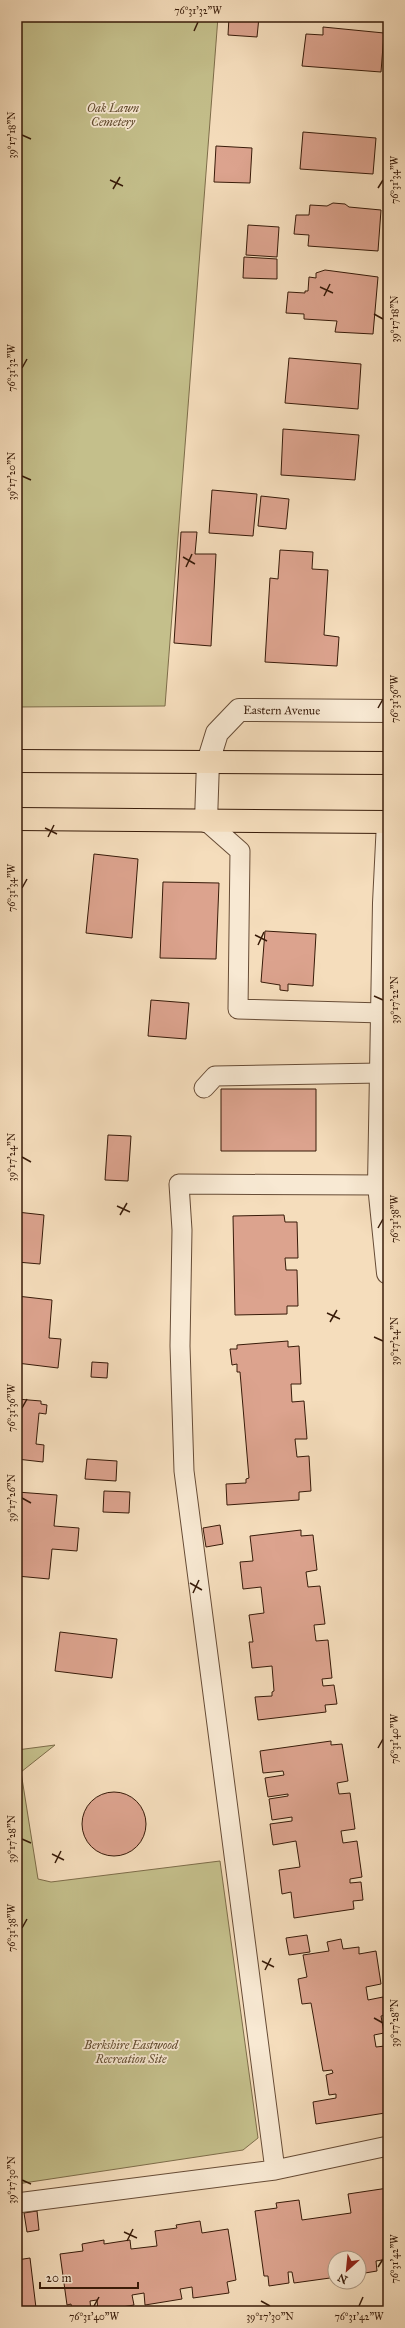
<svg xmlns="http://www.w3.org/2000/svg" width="405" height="2328" font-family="'IM FELL Great Primer',serif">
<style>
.green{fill:#c4bf8b;stroke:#7e6d4a}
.building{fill:#dca38e;stroke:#381b09}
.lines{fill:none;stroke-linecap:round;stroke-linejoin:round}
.service-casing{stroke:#674c36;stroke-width:21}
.minor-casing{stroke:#674c36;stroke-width:24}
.primary-casing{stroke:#381b09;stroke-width:24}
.service{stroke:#f8e9d3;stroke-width:19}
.minor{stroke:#f8e9d3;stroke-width:22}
.primary{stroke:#f5ddbc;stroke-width:22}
.ticks{fill:none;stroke:#381b09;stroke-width:1.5}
.labels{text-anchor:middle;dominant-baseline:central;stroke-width:3.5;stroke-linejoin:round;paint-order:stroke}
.park-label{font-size:12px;font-style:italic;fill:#624c30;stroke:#f8e9d3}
.street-label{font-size:12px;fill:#381b09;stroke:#f8e9d3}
.neatline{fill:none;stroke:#381b09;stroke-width:1.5}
.ticks-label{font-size:10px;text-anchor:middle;fill:#381b09}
</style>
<rect width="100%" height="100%" fill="#f5ddbc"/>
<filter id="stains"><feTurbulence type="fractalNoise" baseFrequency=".005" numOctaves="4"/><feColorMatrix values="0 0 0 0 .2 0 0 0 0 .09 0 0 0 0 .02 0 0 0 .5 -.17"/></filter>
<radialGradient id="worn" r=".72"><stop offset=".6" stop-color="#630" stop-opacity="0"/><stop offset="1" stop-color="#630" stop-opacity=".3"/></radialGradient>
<!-- green -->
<path class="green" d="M 17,17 L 218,17 L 165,706 L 17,707 Z
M 55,1745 L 21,1772 L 38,1879 L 51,1882 L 220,1861 L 258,2138 L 243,2150 L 17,2184 L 17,1750 Z"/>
<!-- building -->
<path class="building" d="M 229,17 L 259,17 L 257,37 L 228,35 Z
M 323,27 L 384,33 L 381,72 L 302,66 L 306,34 L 323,35 Z
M 303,132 L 376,138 L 373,174 L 300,169 Z
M 216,146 L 252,148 L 250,183 L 214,182 Z
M 333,203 L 345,204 L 349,207 L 381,210 L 378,251 L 308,246 L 309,235 L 294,234 L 296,215 L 309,215 L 310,205 L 327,206 Z
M 248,225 L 279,227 L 277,257 L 246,255 Z
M 244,257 L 277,259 L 277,279 L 243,278 Z
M 325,270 L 378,277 L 373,334 L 335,332 L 337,321 L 304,319 L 304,314 L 286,313 L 288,292 L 305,293 L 305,291 L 308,291 L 309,277 L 316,278 L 316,273 Z
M 289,358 L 361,364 L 358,409 L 285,403 Z
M 283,429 L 359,435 L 355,480 L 281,475 Z
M 212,490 L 257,494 L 253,536 L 209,533 Z
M 261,496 L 289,499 L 286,529 L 258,526 Z
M 181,532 L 197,532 L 195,554 L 216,554 L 211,646 L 174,643 Z
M 280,550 L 313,552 L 312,569 L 328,570 L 324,635 L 339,637 L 337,666 L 265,662 L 270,578 L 278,579 Z
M 94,854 L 138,859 L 132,938 L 86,933 Z
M 163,882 L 219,883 L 216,959 L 160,958 Z
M 265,931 L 316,934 L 313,986 L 288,984 L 288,991 L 280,990 L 280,985 L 261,982 Z
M 151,1000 L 189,1003 L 186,1039 L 148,1036 Z
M 221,1089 L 316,1089 L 316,1151 L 221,1151 Z
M 108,1135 L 131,1136 L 128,1181 L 105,1180 Z
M 17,1212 L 44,1215 L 40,1264 L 17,1262 Z
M 284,1215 L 285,1222 L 297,1222 L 298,1258 L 285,1258 L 286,1270 L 297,1270 L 298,1306 L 287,1306 L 287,1314 L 235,1315 L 233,1216 Z
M 17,1296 L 52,1300 L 49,1338 L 61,1339 L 58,1368 L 17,1363 Z
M 288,1341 L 288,1347 L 299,1346 L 301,1384 L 291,1384 L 292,1402 L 304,1401 L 307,1439 L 295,1439 L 297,1457 L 309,1456 L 311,1491 L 299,1492 L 299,1500 L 227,1505 L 226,1484 L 246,1483 L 246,1479 L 249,1478 L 240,1372 L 237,1372 L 237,1364 L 232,1365 L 230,1349 L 237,1349 L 237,1345 Z
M 92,1362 L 108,1363 L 107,1378 L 91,1377 Z
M 17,1399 L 41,1401 L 41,1404 L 47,1405 L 46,1414 L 39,1413 L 36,1444 L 44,1445 L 43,1462 L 17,1459 Z
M 87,1459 L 117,1461 L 116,1481 L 85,1479 Z
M 104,1491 L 130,1492 L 129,1513 L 103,1512 Z
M 17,1492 L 57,1495 L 54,1526 L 79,1528 L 77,1551 L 52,1549 L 49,1579 L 17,1576 Z
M 220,1525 L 223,1544 L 206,1547 L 203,1528 Z
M 301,1530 L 301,1536 L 313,1535 L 317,1570 L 306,1572 L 308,1587 L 320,1586 L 325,1624 L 314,1625 L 316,1641 L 328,1640 L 332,1678 L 322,1679 L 323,1686 L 334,1685 L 337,1704 L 325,1705 L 326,1712 L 258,1720 L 255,1697 L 272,1696 L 272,1692 L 274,1691 L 272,1666 L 252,1668 L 249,1642 L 253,1642 L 249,1615 L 264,1613 L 261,1587 L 243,1589 L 240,1562 L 253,1561 L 250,1536 Z
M 60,1632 L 117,1639 L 112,1678 L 55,1671 Z
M 331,1741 L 331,1745 L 342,1744 L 348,1781 L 337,1783 L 339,1794 L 350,1793 L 355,1829 L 341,1831 L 343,1843 L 357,1841 L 362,1877 L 350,1879 L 350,1883 L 361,1882 L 363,1900 L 353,1901 L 354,1909 L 294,1918 L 291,1892 L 282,1894 L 279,1870 L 300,1867 L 296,1841 L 273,1845 L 270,1824 L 292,1821 L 292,1817 L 272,1820 L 269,1799 L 288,1796 L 288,1794 L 268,1797 L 265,1778 L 284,1775 L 283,1771 L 263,1773 L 260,1751 Z
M82 1824a32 32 0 1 1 64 0a32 32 0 1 1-64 0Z
M 307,1935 L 310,1952 L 289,1955 L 286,1938 Z
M 341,1939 L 343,1949 L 359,1947 L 359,1954 L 376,1951 L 381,1984 L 366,1987 L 368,2000 L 383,1997 L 386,2015 L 381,2016 L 384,2033 L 374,2035 L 376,2047 L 385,2046 L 388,2062 L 388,2106 L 384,2107 L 385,2113 L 316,2124 L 313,2102 L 336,2098 L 336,2094 L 329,2095 L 326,2075 L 333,2073 L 332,2070 L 323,2071 L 311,2003 L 302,2004 L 298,1979 L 307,1977 L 303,1955 L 329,1951 L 327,1942 Z
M 388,2188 L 388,2259 L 376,2261 L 377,2271 L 359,2274 L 359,2258 L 335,2258 L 335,2265 L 329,2266 L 330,2278 L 294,2283 L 292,2272 L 288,2272 L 289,2283 L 269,2286 L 268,2276 L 264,2276 L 255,2211 L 277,2208 L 276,2203 L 299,2200 L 302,2220 L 351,2213 L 348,2194 Z
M 37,2211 L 39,2230 L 27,2232 L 24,2213 Z
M 200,2221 L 202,2233 L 228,2229 L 236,2280 L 227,2282 L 229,2293 L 193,2298 L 192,2287 L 180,2289 L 182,2299 L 145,2305 L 144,2293 L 132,2295 L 134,2305 L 98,2311 L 97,2300 L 90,2301 L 91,2311 L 72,2311 L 71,2304 L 67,2305 L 60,2254 L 83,2251 L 82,2244 L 104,2240 L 104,2244 L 130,2240 L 131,2249 L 157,2246 L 155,2231 L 177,2228 L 176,2225 Z
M 30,2258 L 36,2308 L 31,2308 L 31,2311 L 17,2311 L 17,2260 Z"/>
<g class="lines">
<!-- service casing -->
<g class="service-casing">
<path id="service" d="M 206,821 L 240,851 L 238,1009 L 383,1013
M 204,1088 L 215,1076 L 380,1073
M 275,2170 L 184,1471 L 180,1346 L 182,1230 L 179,1184 L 379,1185
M 17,2203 L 275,2170 L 388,2146"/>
</g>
<!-- minor casing -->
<g class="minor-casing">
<g id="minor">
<path id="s1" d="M 206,821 L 208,762 L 217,733 L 239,710 L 388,711"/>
<path d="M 388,822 L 384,903 L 379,1185 L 388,1273"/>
</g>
</g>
<!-- primary casing -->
<g class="primary-casing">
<path id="primary" d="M 17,761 L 388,763
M 17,819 L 388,822"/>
</g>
<!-- service -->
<use href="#service" class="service"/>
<!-- minor -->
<use href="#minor" class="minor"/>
<!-- primary -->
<use href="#primary" class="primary"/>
</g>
<!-- ticks -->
<path class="ticks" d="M 194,31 L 198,22M 22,135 L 31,139M 110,180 L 123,186M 378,188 L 383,180M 113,189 L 120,177M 320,287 L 333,293M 324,296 L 330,284M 374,314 L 383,319M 22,368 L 27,359M 22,476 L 31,480M 183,557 L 195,564M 186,567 L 192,554M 378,708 L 383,699M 45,828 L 57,834M 48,837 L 54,825M 22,888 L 27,879M 255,935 L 267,941M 258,945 L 264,932M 374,996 L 383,1000M 22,1157 L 31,1162M 117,1206 L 130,1212M 120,1215 L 127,1203M 378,1228 L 383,1219M 327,1313 L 340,1319M 330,1322 L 337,1310M 374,1337 L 383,1341M 22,1408 L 27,1399M 22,1498 L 31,1503M 190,1583 L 202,1590M 193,1593 L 199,1580M 378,1748 L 383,1739M 22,1839 L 31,1843M 52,1854 L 64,1860M 55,1863 L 61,1851M 22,1928 L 27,1919M 262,1961 L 274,1967M 265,1970 L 271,1958M 374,2018 L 383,2023M 22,2180 L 31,2184M 124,2232 L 137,2238M 127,2241 L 133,2229M 378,2267 L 383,2259M 261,2301 L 270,2306M 94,2306 L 99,2297M 359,2306 L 363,2297"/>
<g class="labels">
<!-- park labels -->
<g class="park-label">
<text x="113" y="108">Oak Lawn<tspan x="113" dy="14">Cemetery</tspan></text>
<text x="131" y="2045">Berkshire Eastwood<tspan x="131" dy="14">Recreation Site</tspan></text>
</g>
<!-- street labels -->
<g class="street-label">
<text stroke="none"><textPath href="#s1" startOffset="164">Eastern Avenue</textPath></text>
</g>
</g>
<!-- margin -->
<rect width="405" height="2328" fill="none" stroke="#f5ddbc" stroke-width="44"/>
<!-- north arrow -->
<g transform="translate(347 2270) rotate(207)"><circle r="19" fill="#f8e9d3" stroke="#ab9782"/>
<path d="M0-3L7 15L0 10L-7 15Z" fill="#8f2418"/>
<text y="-6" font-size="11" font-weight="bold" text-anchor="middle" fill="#381b09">N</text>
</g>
<!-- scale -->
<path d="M40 2282v6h98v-6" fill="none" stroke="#381b09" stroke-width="2"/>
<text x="46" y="2282" font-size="12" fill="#381b09" stroke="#f8e9d3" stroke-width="3" paint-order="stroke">20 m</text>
<rect x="22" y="22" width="361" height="2284" class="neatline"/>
<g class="ticks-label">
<text x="198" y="14">76°31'32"W</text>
<text transform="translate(11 135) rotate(-90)" y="4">39°17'18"N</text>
<text transform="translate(394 180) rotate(-90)" y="4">76°31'34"W</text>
<text transform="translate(394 319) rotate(-90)" y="4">39°17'18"N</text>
<text transform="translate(11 368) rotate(-90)" y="4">76°31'32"W</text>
<text transform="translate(11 476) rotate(-90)" y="4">39°17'20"N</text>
<text transform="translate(394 699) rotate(-90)" y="4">76°31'36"W</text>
<text transform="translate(11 888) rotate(-90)" y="4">76°31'34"W</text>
<text transform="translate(394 1000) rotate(-90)" y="4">39°17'22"N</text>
<text transform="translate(11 1157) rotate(-90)" y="4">39°17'24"N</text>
<text transform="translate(394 1219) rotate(-90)" y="4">76°31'38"W</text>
<text transform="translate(394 1341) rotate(-90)" y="4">39°17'24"N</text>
<text transform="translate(11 1408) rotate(-90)" y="4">76°31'36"W</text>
<text transform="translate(11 1498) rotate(-90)" y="4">39°17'26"N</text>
<text transform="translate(394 1739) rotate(-90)" y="4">76°31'40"W</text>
<text transform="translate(11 1839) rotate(-90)" y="4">39°17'28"N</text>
<text transform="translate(11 1928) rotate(-90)" y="4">76°31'38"W</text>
<text transform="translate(394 2023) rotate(-90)" y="4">39°17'28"N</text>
<text transform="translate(11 2180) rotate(-90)" y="4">39°17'30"N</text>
<text transform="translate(394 2259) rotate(-90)" y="4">76°31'42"W</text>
<text x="94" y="2320">76°31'40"W</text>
<text x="270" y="2320">39°17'30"N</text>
<text x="359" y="2320">76°31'42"W</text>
</g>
<rect width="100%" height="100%" filter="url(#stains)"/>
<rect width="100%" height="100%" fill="url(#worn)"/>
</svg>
